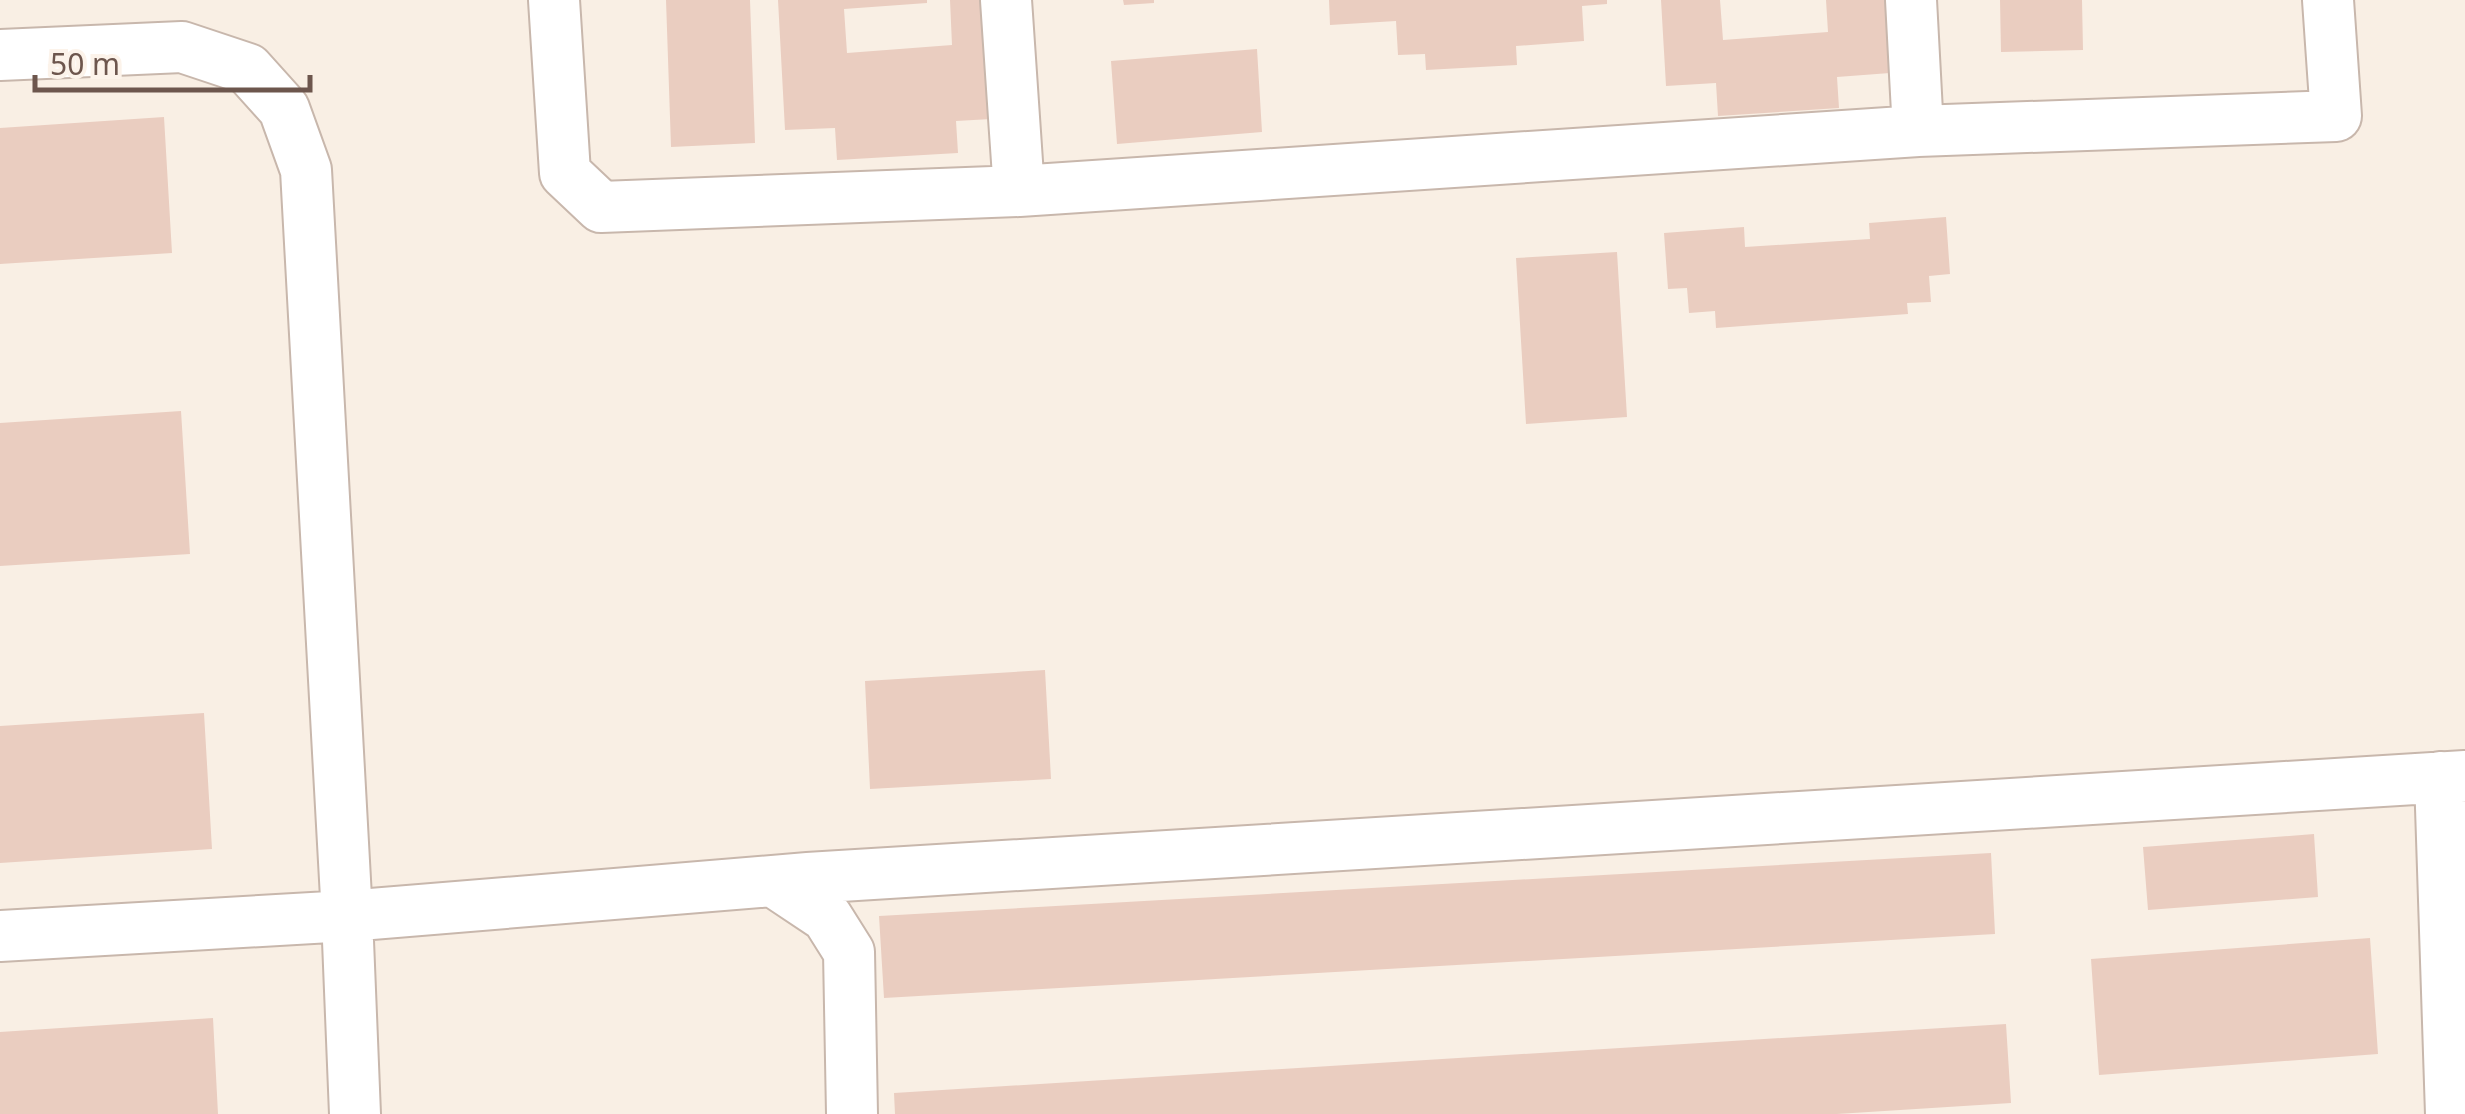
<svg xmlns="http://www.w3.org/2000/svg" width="2465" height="1114" font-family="'Noto Sans',sans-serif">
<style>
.building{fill:#eacdc0}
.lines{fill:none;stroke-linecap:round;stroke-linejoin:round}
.minor-casing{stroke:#c8b7ac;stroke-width:54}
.minor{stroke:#fff;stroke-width:50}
</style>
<rect width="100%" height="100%" fill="#f9efe4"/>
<!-- building -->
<path class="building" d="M 666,0 L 750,0 L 755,143 L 671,147 Z
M 778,0 L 927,0 L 927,3 L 844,9 L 847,53 L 952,45 L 950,0 L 1002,0 L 1009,118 L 956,121 L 958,153 L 837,160 L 835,128 L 785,130 Z
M 1123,0 L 1154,0 L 1154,3 L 1124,5 Z
M 1329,0 L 1607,0 L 1607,4 L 1582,6 L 1584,41 L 1516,46 L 1517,65 L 1426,70 L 1425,54 L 1398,55 L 1396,21 L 1330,25 Z
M 1661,0 L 1720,0 L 1723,40 L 1828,32 L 1826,0 L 1886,0 L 1890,73 L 1837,77 L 1839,108 L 1718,116 L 1716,83 L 1666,86 Z
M 2000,0 L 2082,0 L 2083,50 L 2001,52 Z
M 1257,49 L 1262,132 L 1117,144 L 1111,61 Z
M 164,117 L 172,253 L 0,264 L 0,128 Z
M 1946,217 L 1950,274 L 1929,276 L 1931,302 L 1907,303 L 1908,314 L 1716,328 L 1715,311 L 1689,313 L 1687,288 L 1668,289 L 1664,233 L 1744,227 L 1745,247 L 1870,239 L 1869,223 Z
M 1617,252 L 1627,417 L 1526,424 L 1516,258 Z
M 181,411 L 190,554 L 0,566 L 0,423 Z
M 1045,670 L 1051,779 L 870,789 L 865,681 Z
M 204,713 L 212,849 L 0,863 L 0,726 Z
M 2314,834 L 2318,897 L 2148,910 L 2143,847 Z
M 1991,853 L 1995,934 L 884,998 L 879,916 Z
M 2370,938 L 2378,1054 L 2099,1075 L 2091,959 Z
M 213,1018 L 218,1114 L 0,1114 L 0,1032 Z
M 2006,1024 L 2011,1103 L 1837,1114 L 895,1114 L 894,1093 Z"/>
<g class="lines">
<!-- minor casing -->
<g class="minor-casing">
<path id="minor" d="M 554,0 L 565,173 L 601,207 L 1019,191 L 1918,131 L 2336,116 L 2328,0
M 1006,0 L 1019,191
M 1911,0 L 1918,131
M 0,55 L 182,47 L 248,69 L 284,109 L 306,170 L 347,916 L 355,1114
M 2440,777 L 2451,1114
M 773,881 L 827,917 L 849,952 L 852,1114
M 0,936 L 347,916 L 808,878 L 2465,776"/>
</g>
<!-- minor -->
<use href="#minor" class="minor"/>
</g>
<!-- scale -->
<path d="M35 75v15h275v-15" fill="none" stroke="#6d564d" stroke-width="5"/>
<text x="50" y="75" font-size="30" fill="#6d564d" stroke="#fcf3ea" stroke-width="8" paint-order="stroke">50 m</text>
</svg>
